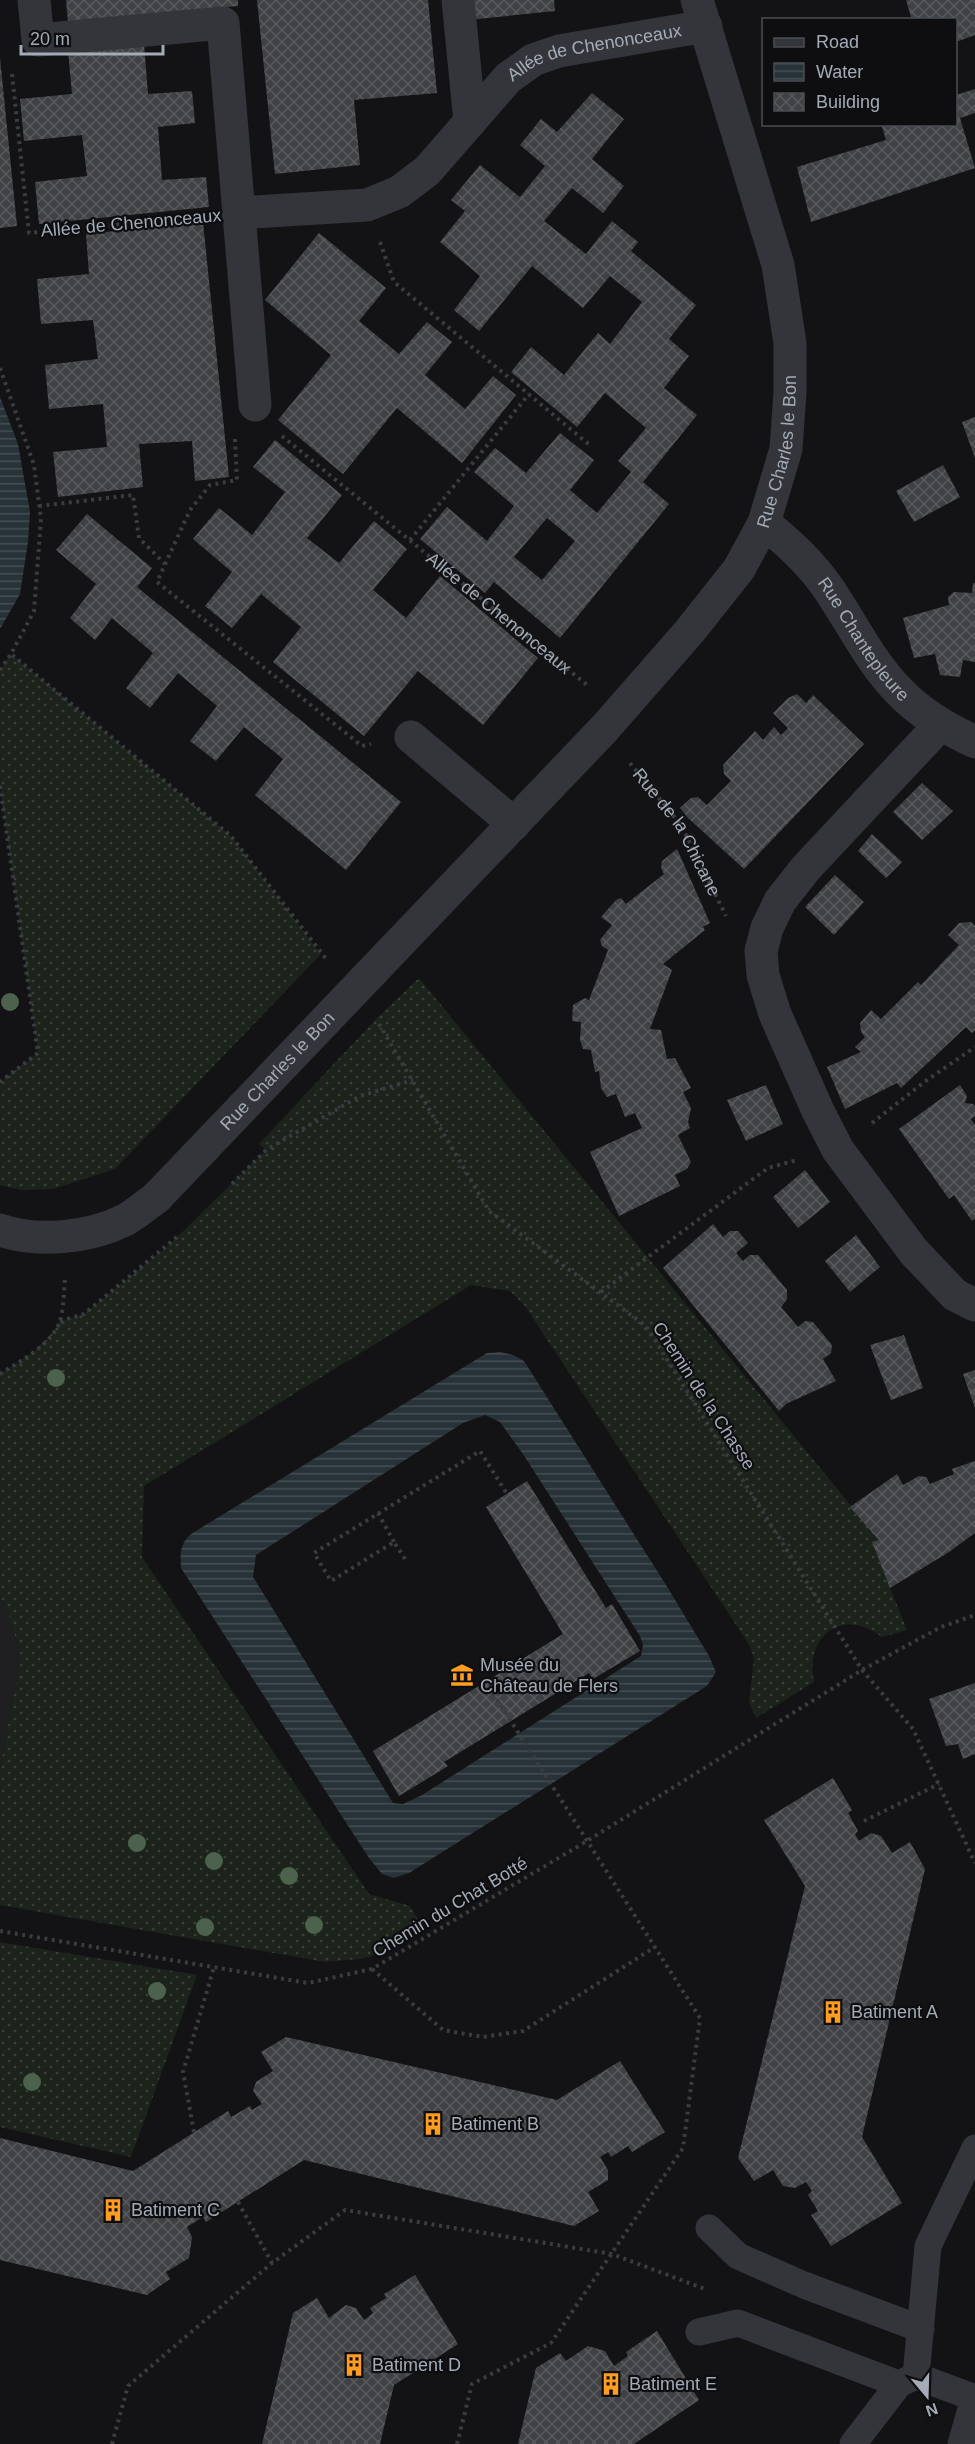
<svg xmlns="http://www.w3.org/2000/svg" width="975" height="2444" font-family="Helvetica,sans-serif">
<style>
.built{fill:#1f1f22}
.grass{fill:url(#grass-dots)}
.water{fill:url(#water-rules);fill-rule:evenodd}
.building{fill:url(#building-cross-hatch);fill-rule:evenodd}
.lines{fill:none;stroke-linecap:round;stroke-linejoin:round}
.path{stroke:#3a3c41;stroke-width:4;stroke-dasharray:3 4.5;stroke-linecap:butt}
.lane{stroke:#34353a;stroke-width:27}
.street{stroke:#34353a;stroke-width:33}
.tree{fill:#4c624c}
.labels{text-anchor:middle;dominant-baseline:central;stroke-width:4.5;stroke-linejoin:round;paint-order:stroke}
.street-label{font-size:18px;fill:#a3abb6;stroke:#0e0e10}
.poi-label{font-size:18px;fill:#a3abb6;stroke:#0e0e10;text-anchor:start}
</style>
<defs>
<pattern id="grass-dots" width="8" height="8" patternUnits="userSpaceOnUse" patternTransform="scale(1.5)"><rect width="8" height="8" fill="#1b231b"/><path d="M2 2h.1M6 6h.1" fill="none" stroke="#39403a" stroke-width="1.8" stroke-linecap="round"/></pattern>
<pattern id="water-rules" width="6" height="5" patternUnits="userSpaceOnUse" patternTransform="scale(1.5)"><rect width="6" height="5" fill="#283339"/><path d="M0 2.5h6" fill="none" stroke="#444e53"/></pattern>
<pattern id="building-cross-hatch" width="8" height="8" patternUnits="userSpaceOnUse" patternTransform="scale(1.5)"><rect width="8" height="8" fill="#3f4145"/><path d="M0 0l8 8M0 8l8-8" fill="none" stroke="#585a5e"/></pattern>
</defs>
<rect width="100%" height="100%" fill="#131315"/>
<!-- built -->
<path class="built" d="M 0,1596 L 7,1608 L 21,1656 L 0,1769 Z"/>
<!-- grass -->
<path class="grass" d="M 11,654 L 231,836 L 321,954 L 115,1169 L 53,1189 L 22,1190 L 0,1185 L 0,1082 L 38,1053 L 0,786 L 0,670 Z
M 419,978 L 879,1540 L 872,1543 L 907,1630 L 882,1637 C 844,1607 804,1635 814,1682 L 756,1718 L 749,1702 L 754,1658 L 750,1646 L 525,1306 L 510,1291 L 471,1285 L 144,1486 L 142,1557 L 369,1894 L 410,1906 L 422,1927 L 372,1956 L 359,1959 L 325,1962 L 0,1905 L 0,1769 L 21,1656 L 7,1608 L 0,1596 L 0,1374 C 24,1359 45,1346 60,1321 L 84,1314 L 169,1245 L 266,1150 L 259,1144 L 376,1019 Z
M 0,1942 L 197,1975 L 131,2157 L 0,2127 Z"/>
<!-- water -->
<path class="water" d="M 0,397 L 18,444 L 30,512 L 28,542 L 20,594 L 0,629 Z
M 500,1352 L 513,1355 L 524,1361 L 666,1585 L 709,1656 L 716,1672 L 707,1686 L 409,1873 L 394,1878 L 382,1874 L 369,1858 L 181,1568 C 180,1553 180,1544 191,1534 L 487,1353 ZM 485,1415 L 500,1422 L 523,1454 L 640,1636 L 643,1645 L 641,1656 L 422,1795 L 403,1804 L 393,1803 L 253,1577 L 256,1555 L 463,1423 Z"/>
<!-- building -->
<path class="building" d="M 66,0 L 238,0 L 238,6 L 68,22 Z
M 257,0 L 428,0 L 437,93 L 354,100 L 360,165 L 275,174 Z
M 466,0 L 554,0 L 555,11 L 468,20 Z
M 906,0 L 975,0 L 975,35 L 956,42 L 956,20 L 912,20 Z
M 144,44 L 148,94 L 192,91 L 195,123 L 158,127 L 162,180 L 206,177 L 209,207 L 39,224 L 35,182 L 87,176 L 82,135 L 24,141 L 20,99 L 72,94 L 68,51 Z
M 0,58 L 17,226 L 0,228 Z
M 975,89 L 975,113 L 960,118 L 975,168 L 811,222 L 797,167 L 886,140 L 881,124 L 956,124 L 956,95 Z
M 592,93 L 624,119 L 592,159 L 624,186 L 603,213 L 572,188 L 544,221 L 586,254 L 612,221 L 638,242 L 631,251 L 696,305 L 669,339 L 689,356 L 664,388 L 697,415 L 643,482 L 669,504 L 560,638 L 494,582 L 485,593 L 420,539 L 447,507 L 487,541 L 514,506 L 474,472 L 495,448 L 526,473 L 560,433 L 594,460 L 570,490 L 597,513 L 631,472 L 618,461 L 646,428 L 605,393 L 577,427 L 511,372 L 531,347 L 564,375 L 598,333 L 610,344 L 642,302 L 610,276 L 583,308 L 532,266 L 479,331 L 454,310 L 480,276 L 440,242 L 465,211 L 451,200 L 480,165 L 520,197 L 545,166 L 520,145 L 541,119 L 557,132 ZM 547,518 L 575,541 L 542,580 L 514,557 Z
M 203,222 L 229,477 L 195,481 L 192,441 L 139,444 L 143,487 L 58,497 L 53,452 L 107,447 L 103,404 L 49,409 L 45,365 L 98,359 L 93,320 L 41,324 L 37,279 L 89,274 L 86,234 Z
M 319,233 L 386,288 L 359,321 L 399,354 L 427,322 L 452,342 L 425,375 L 465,409 L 493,376 L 516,395 L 462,463 L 397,408 L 343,474 L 278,420 L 331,355 L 265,300 Z
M 975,417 L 975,458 L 962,422 Z
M 275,440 L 342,495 L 307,538 L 339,563 L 374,521 L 407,549 L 373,590 L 406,618 L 440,576 L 538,658 L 483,725 L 418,671 L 364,736 L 273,662 L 301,627 L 261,594 L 232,628 L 205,606 L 232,572 L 193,539 L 219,508 L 252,535 L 285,492 L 253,467 Z
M 943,465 L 960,497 L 914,522 L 896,491 Z
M 87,514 L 152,568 L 137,587 L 401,802 L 346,870 L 255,795 L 283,759 L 244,727 L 216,761 L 190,741 L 217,706 L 178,673 L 150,708 L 126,688 L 153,653 L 112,618 L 95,640 L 70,618 L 96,584 L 56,550 Z
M 973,583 L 975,583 L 975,662 L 963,660 L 960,677 L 940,675 L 935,654 L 914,658 L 903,618 L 949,605 L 948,597 L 954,592 L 972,593 Z
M 797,694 L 806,703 L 813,695 L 864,744 L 744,869 L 688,818 L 680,808 L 691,798 L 698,797 L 707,805 L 731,781 L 724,774 L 723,765 L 755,731 L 763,740 L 774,727 L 781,735 L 788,728 L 773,713 L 788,698 Z
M 922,783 L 953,811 L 922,840 L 893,812 Z
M 872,834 L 902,862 L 886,878 L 858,851 Z
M 677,849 L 710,923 L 703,927 L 705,930 L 663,964 L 672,970 L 650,1029 L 661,1030 L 667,1059 L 675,1058 L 691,1088 L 683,1092 L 691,1108 L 688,1122 L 690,1128 L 678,1135 L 691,1162 L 687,1169 L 675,1175 L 680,1186 L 619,1216 L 590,1152 L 642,1128 L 635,1113 L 625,1117 L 616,1094 L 607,1097 L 601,1088 L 599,1071 L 595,1072 L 591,1050 L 583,1049 L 580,1040 L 581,1022 L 572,1021 L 573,1005 L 585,998 L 589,1000 L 608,950 L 602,946 L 600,940 L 612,925 L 601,917 L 616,900 L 621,898 L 626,904 L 664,874 L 661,868 L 662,861 Z
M 835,875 L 864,902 L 834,935 L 805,907 Z
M 971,922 L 975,926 L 975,1030 L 972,1033 L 966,1027 L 901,1088 L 897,1083 L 845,1109 L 827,1067 L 861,1052 L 855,1047 L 865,1037 L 861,1032 L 860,1023 L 871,1010 L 881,1019 L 918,982 L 921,985 L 959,945 L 948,935 L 959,923 Z
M 766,1085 L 783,1124 L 746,1141 L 727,1100 Z
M 960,1085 L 967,1096 L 965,1103 L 973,1104 L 975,1107 L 975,1116 L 971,1119 L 975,1125 L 975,1219 L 972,1221 L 954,1195 L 949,1199 L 899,1129 Z
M 805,1170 L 830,1202 L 798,1228 L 773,1197 Z
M 713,1224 L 723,1237 L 730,1231 L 738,1231 L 748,1243 L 736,1253 L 743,1261 L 750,1255 L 758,1255 L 787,1290 L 787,1299 L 781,1307 L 798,1327 L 805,1321 L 813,1322 L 832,1345 L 831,1353 L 823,1359 L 836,1381 L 786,1404 L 779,1411 L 663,1268 Z
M 856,1235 L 880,1267 L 850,1292 L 825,1261 Z
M 904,1335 L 923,1388 L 891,1400 L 870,1345 Z
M 975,1370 L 975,1408 L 963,1374 Z
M 975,1461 L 975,1533 L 949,1552 L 890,1588 L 872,1542 L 879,1540 L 850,1507 L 897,1474 L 903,1485 L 919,1476 L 926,1477 L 930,1484 L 954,1474 L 952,1469 Z
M 527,1481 L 606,1608 L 612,1604 L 640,1651 L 593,1679 L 589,1673 L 444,1762 L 448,1766 L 399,1796 L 373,1751 L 563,1634 L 486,1507 Z
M 975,1683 L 975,1754 L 963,1759 L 958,1744 L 946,1746 L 929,1699 Z
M 833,1778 L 852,1810 L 848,1813 L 858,1831 L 855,1834 L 859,1841 L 871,1833 L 881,1836 L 892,1853 L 910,1842 L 925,1869 L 862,2137 L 902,2203 L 831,2246 L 811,2215 L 818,2211 L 808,2195 L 812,2191 L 806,2182 L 795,2188 L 783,2186 L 773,2170 L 754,2181 L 738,2158 L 805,1886 L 764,1820 Z
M 286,2037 L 557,2100 L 620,2061 L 665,2132 L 632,2152 L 628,2146 L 611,2157 L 608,2152 L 600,2157 L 608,2170 L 608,2180 L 588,2192 L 599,2211 L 574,2226 L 304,2160 L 206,2222 L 203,2217 L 187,2227 L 192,2237 L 189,2258 L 166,2272 L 170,2279 L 147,2295 L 0,2260 L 0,2138 L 133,2171 L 228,2111 L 231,2117 L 250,2106 L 252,2110 L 262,2104 L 253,2091 L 256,2082 L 273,2071 L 261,2052 Z
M 415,2275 L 458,2344 L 394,2385 L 380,2444 L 262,2444 L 293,2313 L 317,2298 L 329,2318 L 346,2305 L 356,2308 L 364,2320 L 373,2313 L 370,2308 L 386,2298 L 384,2294 Z
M 657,2331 L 699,2400 L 634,2444 L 518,2444 L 536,2368 L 560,2353 L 566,2361 L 588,2346 L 605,2351 L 614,2366 L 628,2356 L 626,2352 Z"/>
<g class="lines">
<!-- path -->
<g class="path">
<path d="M 12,74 L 29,233 L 199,217"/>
<path d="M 380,242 L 394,282 L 592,447"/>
<path d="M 0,368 L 34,465 L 41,519 L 34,611 L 11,654 L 231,836 L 327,960"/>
<path id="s1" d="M 282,436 L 587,685"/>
<path d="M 235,439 L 237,480 L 210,485 L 190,510 L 157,582 L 362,746 L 371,744"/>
<path d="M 39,506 L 133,495 L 139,538 L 165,564"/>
<path d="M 410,540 L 529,394"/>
<path d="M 0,670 L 11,654"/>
<path id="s2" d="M 630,763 L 681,825 L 726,916"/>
<path d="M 0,786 L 38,1053 L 0,1082"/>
<path d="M 379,1024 L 489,1211 L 646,1326 L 862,1670 L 913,1729 L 975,1863"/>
<path d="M 872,1123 L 923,1083 L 975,1047"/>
<path d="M 232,1184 L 266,1150 L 360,1096 L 413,1080"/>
<path d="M 601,1292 L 768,1168 L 797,1160"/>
<path d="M 60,1321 L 84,1314 L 177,1237"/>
<path d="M 0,1374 C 20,1361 52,1345 60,1321 C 64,1307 64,1291 65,1278"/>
<path d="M 378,1513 L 394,1542"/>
<path d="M 405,1559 L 394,1542 L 331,1581 L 314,1553 L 480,1451 L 507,1494"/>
<path d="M 864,1821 L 939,1784"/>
<path d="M 0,1931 L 308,1983 L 372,1969 L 587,1841 L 862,1670 L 941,1627 L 975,1615"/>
<path d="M 372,1969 L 443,2030 L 483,2037 L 523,2031 L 655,1947"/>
<path d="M 194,2132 L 183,2072 L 214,1967"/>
<path d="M 238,2202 L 272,2263"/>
<path d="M 112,2444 L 128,2386 L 272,2263 L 345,2210 L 612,2254 L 705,2289"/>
<path d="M 457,2444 L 472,2384 L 551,2343 L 683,2148 L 700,2018 L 486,1682"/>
</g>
<!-- lane -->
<path class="lane" d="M 709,2228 L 738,2256 L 804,2285 L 921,2329
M 699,2332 L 738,2323 L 899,2384
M 916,2376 L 975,2398
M 853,2444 L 899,2384 L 916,2376 L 928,2246 L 975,2148"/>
<!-- street -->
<g class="street">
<path d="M 34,0 L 38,40 L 223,23 L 255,405"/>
<path d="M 458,0 L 470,122"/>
<path id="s3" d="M 238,213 L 367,205 L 399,192 L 427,171 L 508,78 L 533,60 L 559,51 L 706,26"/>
<path id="s4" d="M 764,523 C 787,541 808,560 826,585 C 850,619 869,661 899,691 C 921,714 946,728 975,742"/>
<path d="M 940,725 L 806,868 L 780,901 L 767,928 L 761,951 L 763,975 L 775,1014 L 818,1111 L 838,1150 L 914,1252 L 955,1295 L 975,1305"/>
<path d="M 411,737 L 514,824"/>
<path id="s5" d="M 0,1230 C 37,1243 89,1238 125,1220 C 136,1214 146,1205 156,1198 L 604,729 L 689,632 L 739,569 L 764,523 L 786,449 L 790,392 L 790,343 L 778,265 L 697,0"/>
<path d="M 964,2444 L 975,2406"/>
</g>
</g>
<!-- trees -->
<g class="tree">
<circle cx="10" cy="1002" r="9"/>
<circle cx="56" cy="1378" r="9"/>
<circle cx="137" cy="1843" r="9"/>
<circle cx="214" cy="1861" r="9"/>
<circle cx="289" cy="1876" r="9"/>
<circle cx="314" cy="1925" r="9"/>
<circle cx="205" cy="1927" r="9"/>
<circle cx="157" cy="1991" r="9"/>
<circle cx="32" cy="2082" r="9"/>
</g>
<!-- icons -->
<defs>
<g id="museum-bare" transform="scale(1.8)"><path d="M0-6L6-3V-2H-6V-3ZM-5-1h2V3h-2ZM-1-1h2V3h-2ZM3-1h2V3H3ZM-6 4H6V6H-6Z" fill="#fe9d21" stroke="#0e0e10" stroke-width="2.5" paint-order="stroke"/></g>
<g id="building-bare" transform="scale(1.8)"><path d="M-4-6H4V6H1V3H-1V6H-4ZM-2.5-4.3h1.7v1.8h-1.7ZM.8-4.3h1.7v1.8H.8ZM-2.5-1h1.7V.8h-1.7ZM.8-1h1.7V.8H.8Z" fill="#fe9d21" stroke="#0e0e10" stroke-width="2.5" paint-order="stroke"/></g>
</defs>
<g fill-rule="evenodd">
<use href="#museum-bare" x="462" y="1675"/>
<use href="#building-bare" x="833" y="2012"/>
<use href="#building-bare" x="433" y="2124"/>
<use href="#building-bare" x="113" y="2210"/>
<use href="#building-bare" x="354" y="2365"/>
<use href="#building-bare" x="611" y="2384"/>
</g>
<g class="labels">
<!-- street labels -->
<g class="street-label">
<text stroke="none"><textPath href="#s3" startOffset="414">Allée de Chenonceaux</textPath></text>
<text transform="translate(131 223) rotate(-5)">Allée de Chenonceaux</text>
<text stroke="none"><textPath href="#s5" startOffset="1150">Rue Charles le Bon</textPath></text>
<text stroke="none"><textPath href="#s1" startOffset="280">Allée de Chenonceaux</textPath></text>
<text stroke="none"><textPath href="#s4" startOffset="154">Rue Chantepleure</textPath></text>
<text stroke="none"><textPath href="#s2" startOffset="84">Rue de la Chicane</textPath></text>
<text stroke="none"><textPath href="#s5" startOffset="342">Rue Charles le Bon</textPath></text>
<text transform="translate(704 1396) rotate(57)">Chemin de la Chasse</text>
<text transform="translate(450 1907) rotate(-31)">Chemin du Chat Botté</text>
</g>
<!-- poi labels -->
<g class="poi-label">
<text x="480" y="1665">Musée du<tspan x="480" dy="21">Château de Flers</tspan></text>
<text x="851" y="2012">Batiment A</text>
<text x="451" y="2124">Batiment B</text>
<text x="131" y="2210">Batiment C</text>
<text x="372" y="2365">Batiment D</text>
<text x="629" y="2384">Batiment E</text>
</g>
</g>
<!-- legend -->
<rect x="762" y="18" width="195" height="108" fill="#0e0e10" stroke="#4a4d52" stroke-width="1.5"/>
<rect x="774" y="38" width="30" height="9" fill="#34353a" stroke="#4a4d52" stroke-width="1.5"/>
<text x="816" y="48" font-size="18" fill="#a3abb6">Road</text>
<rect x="774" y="63" width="30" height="18" fill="url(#water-rules)" stroke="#4a4d52" stroke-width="1.5"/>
<text x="816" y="78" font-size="18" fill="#a3abb6">Water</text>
<rect x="774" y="93" width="30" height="18" fill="url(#building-cross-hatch)" stroke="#4a4d52" stroke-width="1.5"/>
<text x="816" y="108" font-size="18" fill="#a3abb6">Building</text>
<!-- north arrow -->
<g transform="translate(927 2396) rotate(161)" stroke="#0e0e10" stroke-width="4.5" paint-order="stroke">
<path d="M0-4.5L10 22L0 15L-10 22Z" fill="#a3abb6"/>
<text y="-9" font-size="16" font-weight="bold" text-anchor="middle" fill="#a3abb6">N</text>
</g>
<!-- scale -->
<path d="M21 45v9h142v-9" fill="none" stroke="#a3abb6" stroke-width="3"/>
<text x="30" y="45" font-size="18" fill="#a3abb6" stroke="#0e0e10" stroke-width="4.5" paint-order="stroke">20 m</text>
</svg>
